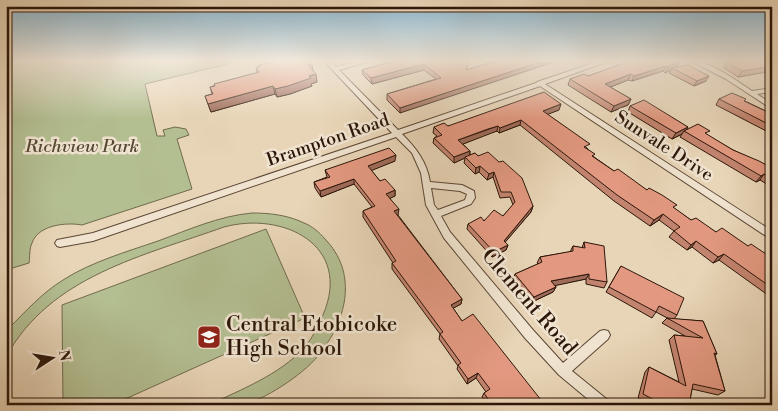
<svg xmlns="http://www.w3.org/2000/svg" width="778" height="411" font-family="'Libre Bodoni',serif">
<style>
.green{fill:#b3be91;stroke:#706a4d}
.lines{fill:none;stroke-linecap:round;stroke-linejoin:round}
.minor-casing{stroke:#5b4634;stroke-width:2}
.minor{fill:#f0e4d0;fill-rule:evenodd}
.wall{fill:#c3846f;stroke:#2c1609}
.shaded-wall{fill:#9f6b5a;stroke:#2c1609}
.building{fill:#e39981;stroke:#2c1609}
.labels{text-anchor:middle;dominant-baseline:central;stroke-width:5;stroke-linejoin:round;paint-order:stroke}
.street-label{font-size:18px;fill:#2c1609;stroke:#f0e4d0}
.park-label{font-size:18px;font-style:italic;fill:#544832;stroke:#f0e4d0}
.near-street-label{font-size:21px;fill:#2c1609;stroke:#f0e4d0}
.near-poi-label{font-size:21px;fill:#2c1609;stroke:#f0e4d0;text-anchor:start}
</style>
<rect width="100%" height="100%" fill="#e8d5b7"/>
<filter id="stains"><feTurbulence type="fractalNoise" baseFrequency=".004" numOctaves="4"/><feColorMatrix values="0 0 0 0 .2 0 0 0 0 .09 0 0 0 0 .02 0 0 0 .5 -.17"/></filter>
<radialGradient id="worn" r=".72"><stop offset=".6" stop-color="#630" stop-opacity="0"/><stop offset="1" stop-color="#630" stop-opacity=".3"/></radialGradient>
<!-- green -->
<path class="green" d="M 6,61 L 231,61 L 232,63 L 145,84 L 157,136 L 165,136 L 163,130 L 175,127 L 186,129 L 189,135 L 177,139 L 192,189 L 82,225 C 66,222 38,225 32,243 C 29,249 30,257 29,263 L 6,270 Z
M 252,213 C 269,213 288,215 304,223 C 312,226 319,232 325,239 C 357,272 348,317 321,352 C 307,372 270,396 247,404 C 237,408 221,405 209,405 C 242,389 279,375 304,348 C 312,339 318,326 323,315 C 353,245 283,211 224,227 C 143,256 50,276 6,357 L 6,331 L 9,328 C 26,311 42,293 63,280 C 91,262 126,252 158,241 C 188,230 219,216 252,213 Z
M 266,229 L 305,318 L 112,405 L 63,405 L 62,305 Z"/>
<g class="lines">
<!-- minor casing -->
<g class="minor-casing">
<path id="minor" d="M 324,61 L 331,61 L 336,67 L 359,61 L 370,61 L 339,70 L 398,130 L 536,83 L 537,82 L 599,61 L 609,61 L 545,84 L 772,231 L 772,240 L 540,86 L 402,134 C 416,148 427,162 430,182 L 462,185 L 474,191 L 475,198 L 471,204 L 441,216 L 450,232 L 533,330 L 563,363 L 600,331 L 604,330 L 608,331 L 610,335 L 608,339 L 572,371 L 609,401 L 611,405 L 595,405 L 559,375 L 525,338 L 444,238 L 426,205 L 421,173 L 412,153 L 396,137 L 93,241 L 60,247 L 57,246 L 55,243 L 57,240 L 93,233 L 392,133 ZM 431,188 L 460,191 L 467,194 L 465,200 L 438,210 L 434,205 Z
M 691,61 C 710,61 736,80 752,91 L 772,88 L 772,92 L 757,94 L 772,104 L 772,109 L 726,79 Z"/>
</g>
<!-- minor -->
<use href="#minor" class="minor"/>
</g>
<!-- wall -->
<path class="wall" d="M 394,61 L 469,61 L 400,113 L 387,100 L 387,94 L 436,79 L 424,70 L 372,84 L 363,75 L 362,70 Z
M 680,61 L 677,67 L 675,67 L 706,81 L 694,86 L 669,73 L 671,70 L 665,73 L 663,71 L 632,81 L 628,80 L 610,87 L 631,99 L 628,105 L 611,112 L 568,85 L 570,79 Z
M 772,62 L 772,71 L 738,77 L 724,68 L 727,63 Z
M 312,64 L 313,71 L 317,82 L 311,84 L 312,86 L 290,94 L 277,97 L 275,94 L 211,112 L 205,96 L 212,94 L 210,87 L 257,73 L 256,68 L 259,67 L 259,65 Z
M 719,99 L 745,101 L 772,114 L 772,134 L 716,105 Z
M 630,106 L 688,127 L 686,130 L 707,135 L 733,150 L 772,168 L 772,187 L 760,180 L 756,182 L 680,137 L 682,134 L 672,139 L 628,112 Z
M 559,110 L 547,114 L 588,149 L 594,157 L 614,171 L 647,190 L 691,220 L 716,232 L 748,246 L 772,258 L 772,298 L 719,260 L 713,263 L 692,247 L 687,250 L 669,237 L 674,231 L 659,220 L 650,226 L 614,201 L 520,125 L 499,133 L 497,131 L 487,134 L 463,144 L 470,151 L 470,155 L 475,153 L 533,206 L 531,212 L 505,242 L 508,245 L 506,250 L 492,257 L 467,229 L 468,224 L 503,216 L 513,205 L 510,197 L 500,198 L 493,177 L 487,180 L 479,172 L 475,174 L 464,163 L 465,158 L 454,163 L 433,143 L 434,138 L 437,136 L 433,133 L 434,127 L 448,126 Z
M 395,161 L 371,170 L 380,181 L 395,190 L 395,196 L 390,198 L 398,215 L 462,299 L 461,304 L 453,308 L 462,321 L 545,405 L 488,405 L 482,397 L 484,393 L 486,392 L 476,378 L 467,384 L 457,369 L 458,366 L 439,339 L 440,334 L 392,269 L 392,263 L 393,263 L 363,217 L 363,211 L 372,207 L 354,184 L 321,197 L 315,188 L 314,182 L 327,177 L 325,170 Z
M 584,242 L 607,282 L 604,288 L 586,284 L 586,279 L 555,285 L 556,287 L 553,292 L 532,302 L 513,279 L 515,274 L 538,264 L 537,263 L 540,257 L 570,252 L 573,246 L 582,248 Z
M 621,266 L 677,315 L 674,319 L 703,321 L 717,354 L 715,355 L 725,391 L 718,395 L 692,389 L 689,405 L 651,405 L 638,398 L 645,372 L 649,367 L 679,382 L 669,340 L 674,335 L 685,336 L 662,323 L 667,318 L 669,319 L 656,312 L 652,318 L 606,292 Z"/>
<!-- shaded-wall -->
<path class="shaded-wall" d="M 543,61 L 557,61 L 400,113 L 400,108 Z
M 680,61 L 677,67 L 673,69 L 672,68 L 671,70 L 665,73 L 668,67 Z
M 312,64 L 313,72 L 308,65 Z
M 424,64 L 424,70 L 372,84 L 371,78 Z
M 666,66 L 663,71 L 632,81 L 634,76 Z
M 772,66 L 772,71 L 738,77 L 742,71 Z
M 316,74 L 317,82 L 311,84 L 312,86 L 290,94 L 277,97 L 275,89 Z
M 631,74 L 628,80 L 603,90 L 605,84 Z
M 709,76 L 706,81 L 694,86 L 697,81 Z
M 273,86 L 275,94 L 211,112 L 208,104 Z
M 631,99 L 628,105 L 611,112 L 614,106 Z
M 561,104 L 559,110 L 541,117 L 543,111 Z
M 521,120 L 520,125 L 499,133 L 500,128 Z
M 498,126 L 497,131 L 458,146 L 458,140 Z
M 688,127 L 685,132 L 684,131 L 682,134 L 672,139 L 676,133 Z
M 470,151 L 469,157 L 465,157 L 465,158 L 454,163 L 454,157 Z
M 396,155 L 395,161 L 368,172 L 368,166 Z
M 480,166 L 479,172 L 475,174 L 476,168 Z
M 494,172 L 493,177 L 487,180 L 489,174 Z
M 764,174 L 760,180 L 756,182 L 761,176 Z
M 354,179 L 354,184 L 321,197 L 320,191 Z
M 395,190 L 395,196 L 386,200 L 386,194 Z
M 533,206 L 531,212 L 502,246 L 504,241 Z
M 399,209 L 398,215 L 394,216 L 394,211 Z
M 663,214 L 659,220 L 650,226 L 654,220 Z
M 696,241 L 692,247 L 687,250 L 691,245 Z
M 508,245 L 506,250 L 492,257 L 494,252 Z
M 724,254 L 719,260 L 713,263 L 718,257 Z
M 589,274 L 586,279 L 549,287 L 551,281 Z
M 556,287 L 553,292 L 532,302 L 534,297 Z
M 462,299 L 461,304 L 450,310 L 451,305 Z
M 478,373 L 476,378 L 467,384 L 468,379 Z"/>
<!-- building -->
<path class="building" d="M 276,61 L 310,61 L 312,64 L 308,65 L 316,74 L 309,76 L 311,78 L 288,86 L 275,89 L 273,86 L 208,104 L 205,96 L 213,94 L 210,87 L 215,86 L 214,84 L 259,72 L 256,68 L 260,66 L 259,65 Z
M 394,61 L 469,61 L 466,70 L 496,61 L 543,61 L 400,108 L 387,94 L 441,78 L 424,64 L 371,78 L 362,70 Z
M 630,61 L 680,61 L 668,67 L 666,66 L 634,76 L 631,74 L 605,84 L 631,99 L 614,106 L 570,79 L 584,74 L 588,76 Z
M 737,61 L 767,61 L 772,62 L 772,66 L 742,71 L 727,63 Z
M 688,65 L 709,76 L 697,81 L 672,68 Z
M 544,92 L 561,104 L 543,111 L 590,144 L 584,147 L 595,154 L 592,156 L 614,171 L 618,169 L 647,190 L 649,188 L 662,195 L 677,205 L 673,207 L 691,220 L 696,218 L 716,232 L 722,228 L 748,246 L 751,244 L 772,258 L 772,288 L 724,254 L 718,257 L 696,241 L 691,245 L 674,231 L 680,227 L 663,214 L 654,220 L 617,195 L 521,120 L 500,128 L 498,126 L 488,129 L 458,140 L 470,151 L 454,157 L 434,138 L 442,135 L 434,127 L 444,123 L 448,126 Z
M 732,93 L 746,99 L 744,101 L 772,114 L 772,126 L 719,99 Z
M 644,100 L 688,127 L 676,133 L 630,106 Z
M 698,124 L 710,131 L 705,133 L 733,150 L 759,161 L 772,168 L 772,178 L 764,174 L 761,176 L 684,131 Z
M 389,148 L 396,155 L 368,166 L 380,181 L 385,179 L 395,190 L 386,194 L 399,209 L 394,211 L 462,299 L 451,305 L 462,321 L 473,314 L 545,405 L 492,405 L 484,393 L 490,389 L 478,373 L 468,379 L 458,365 L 461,363 L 440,334 L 443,332 L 392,263 L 396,261 L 363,211 L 375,206 L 354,179 L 320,191 L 314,182 L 330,177 L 325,170 Z
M 488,152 L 499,162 L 503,161 L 522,178 L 533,206 L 504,241 L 508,245 L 494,252 L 468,224 L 481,217 L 484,221 L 494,210 L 503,216 L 515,202 L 511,192 L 501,192 L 494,172 L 489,174 L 480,166 L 476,168 L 465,157 L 475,153 L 478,156 Z
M 584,242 L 604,246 L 607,282 L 589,279 L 589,274 L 551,281 L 556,287 L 534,297 L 515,274 L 542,262 L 540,257 L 573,251 L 573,246 L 585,248 Z
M 621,266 L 684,298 L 677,315 L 659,306 L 656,312 L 609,287 Z
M 667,318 L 703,321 L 717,354 L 714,353 L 725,391 L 693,384 L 689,405 L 664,405 L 643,394 L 649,367 L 686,386 L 674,335 L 703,338 Z
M 754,401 L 758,405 L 750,405 Z"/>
<!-- sky -->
<linearGradient id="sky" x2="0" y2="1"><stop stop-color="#87b6d1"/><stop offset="0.51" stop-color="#f5ecdf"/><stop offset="1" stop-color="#f5ecdf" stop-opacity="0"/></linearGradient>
<rect width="778" height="119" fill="url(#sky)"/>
<!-- icons -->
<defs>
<g id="school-square" transform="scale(1.25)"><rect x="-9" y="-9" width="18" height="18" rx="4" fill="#8f2418" stroke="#f0e4d0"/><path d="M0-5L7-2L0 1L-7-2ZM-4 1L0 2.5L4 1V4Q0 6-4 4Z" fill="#fff"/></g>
</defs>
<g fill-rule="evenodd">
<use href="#school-square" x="209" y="337"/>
</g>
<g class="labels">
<!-- street labels -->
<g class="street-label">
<text transform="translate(328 140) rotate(-19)">Brampton Road</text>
<text transform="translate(664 146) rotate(33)">Sunvale Drive</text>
</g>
<!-- park labels -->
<g class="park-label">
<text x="82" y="146">Richview Park</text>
</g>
<!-- near-street labels -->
<g class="near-street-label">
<text transform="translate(529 302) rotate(49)">Clement Road</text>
</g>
<!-- near-poi labels -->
<g class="near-poi-label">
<text x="226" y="325">Central Etobicoke<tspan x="226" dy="24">High School</tspan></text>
</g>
</g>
<!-- margin -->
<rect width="778" height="411" fill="none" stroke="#e8d5b7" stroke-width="25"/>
<rect x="8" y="8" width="763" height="396" fill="none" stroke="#2c1609" stroke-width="2.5"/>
<rect x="12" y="12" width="753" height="386" fill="none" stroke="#2c1609"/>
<!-- north arrow -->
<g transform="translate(52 358) rotate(78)" stroke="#f0e4d0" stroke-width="4" paint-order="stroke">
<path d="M0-4L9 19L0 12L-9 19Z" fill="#2c1609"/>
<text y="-8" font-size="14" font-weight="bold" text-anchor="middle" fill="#2c1609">N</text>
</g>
<rect width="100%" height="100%" filter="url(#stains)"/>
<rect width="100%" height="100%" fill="url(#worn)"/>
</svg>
